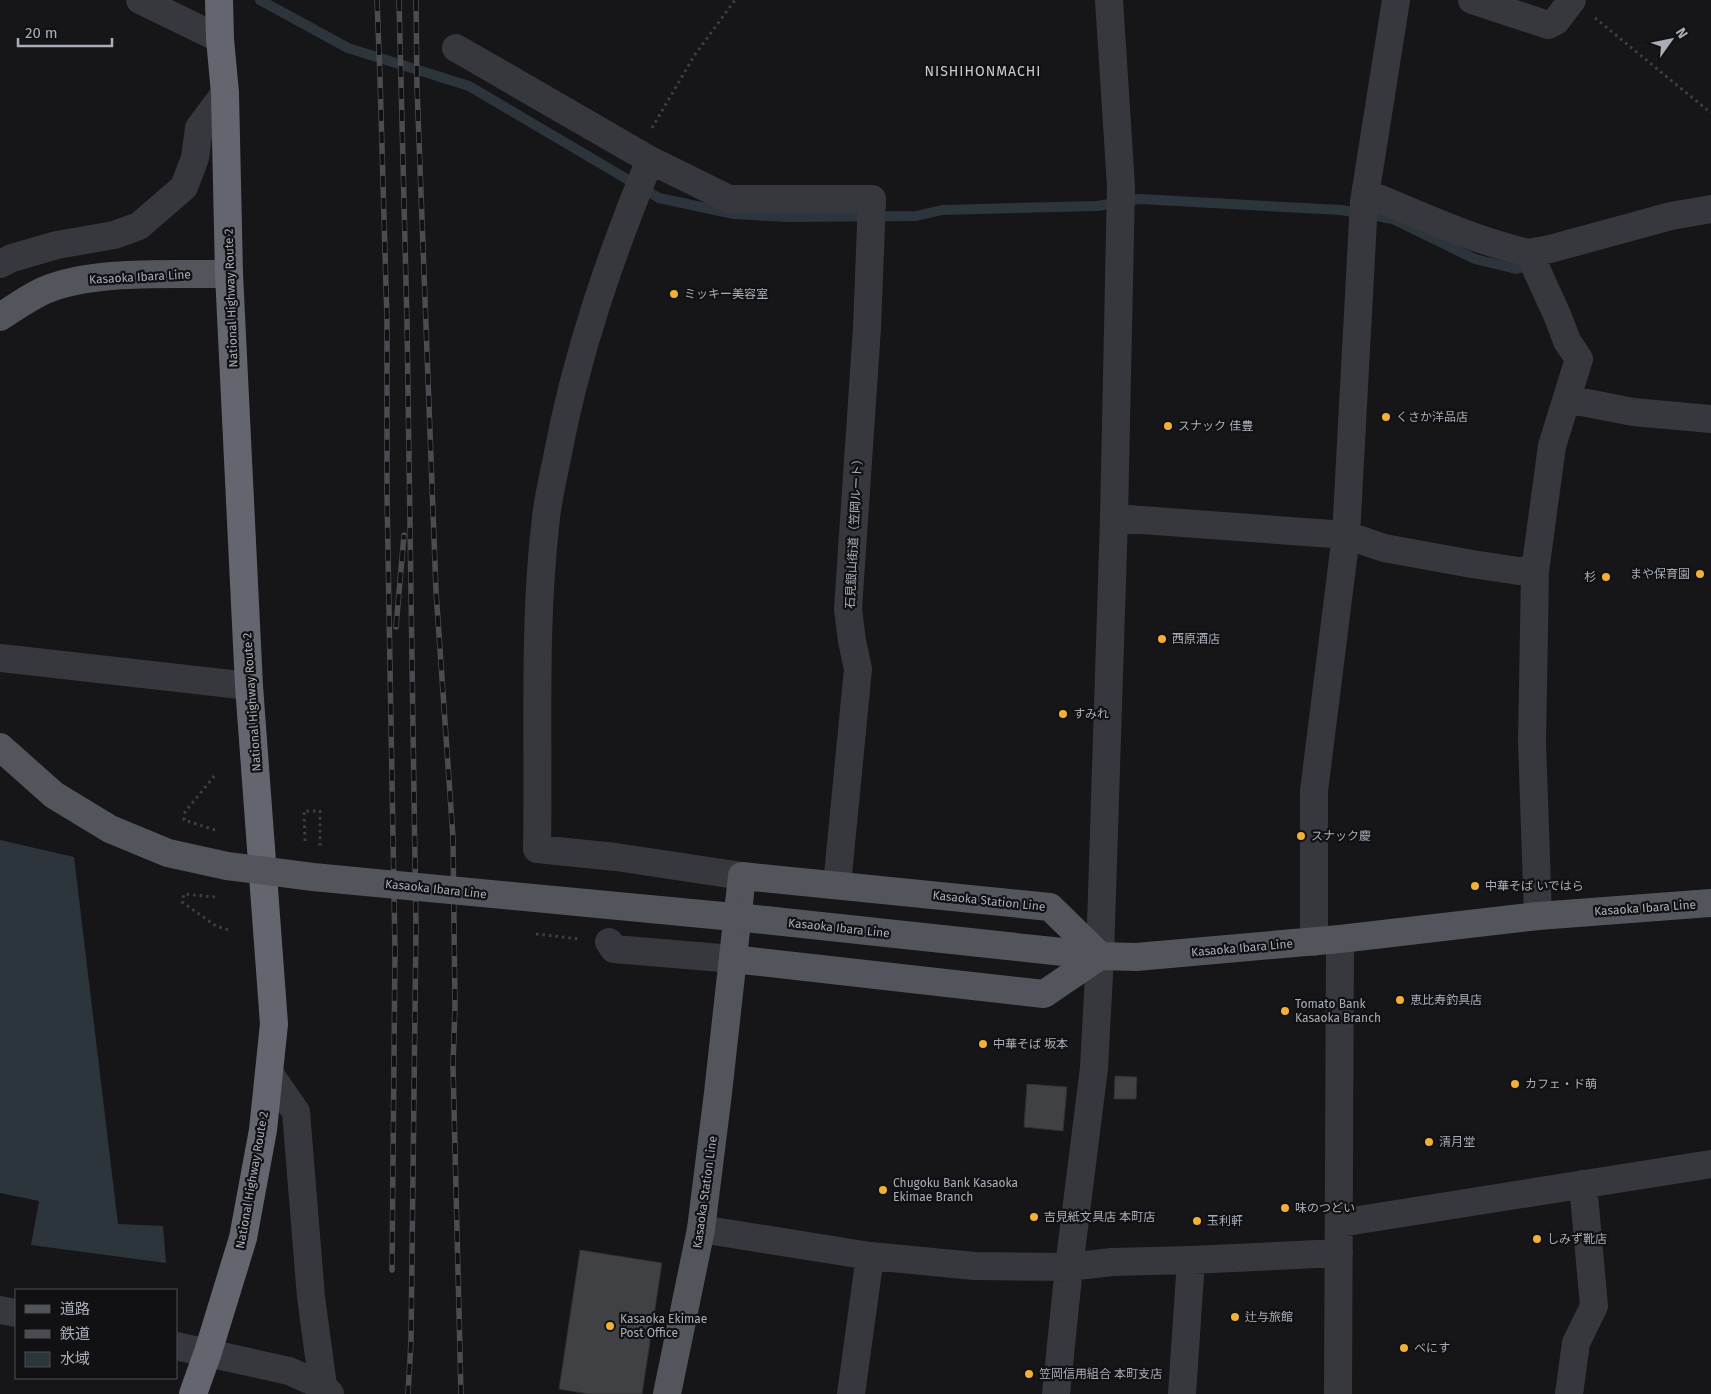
<svg xmlns="http://www.w3.org/2000/svg" width="1711" height="1394" font-family="'Fira Sans','Noto Sans JP',sans-serif">
<style>
.water{fill:#2c353c}
.lines{fill:none;stroke-linecap:round;stroke-linejoin:round}
.stream{stroke:#2c353c;stroke-width:10}
.building{fill:#404145;stroke:#303034}
.path{stroke:#3d3f44;stroke-width:3;stroke-dasharray:2.5 4;stroke-linecap:butt}
.minor{stroke:#37383d;stroke-width:28}
.major{stroke:#53555c;stroke-width:28}
.highway{stroke:#63666e;stroke-width:28}
.rail-casing{stroke:#4a4c52;stroke-width:5.5}
.rail{stroke:#111113;stroke-width:4;stroke-dasharray:11;stroke-linecap:butt}
.major-bridge{stroke:#53555c;stroke-width:28}
.poi-dot{fill:#f2b134;stroke:#111113;stroke-width:2}
.labels{text-anchor:middle;dominant-baseline:central;stroke-width:4.5;stroke-linejoin:round;paint-order:stroke}
.street-label{font-size:12px;fill:#a8adb8;stroke:#111113}
.poi-label{font-size:12px;fill:#a8adb8;stroke:#111113;text-anchor:start}
.neighbourhood-label{font-size:14px;letter-spacing:1px;fill:#c9ccd4;stroke:#111113}
</style>
<rect width="100%" height="100%" fill="#161618"/>
<!-- water -->
<path class="water" d="M 0,840 L 74,857 L 118,1224 L 163,1226 L 166,1263 L 31,1245 L 39,1201 L 0,1193 Z"/>
<g class="lines">
<!-- stream -->
<path class="stream" d="M 260,0 L 348,48 L 469,86 L 659,198 L 734,214 L 786,217 L 916,216 L 942,210 L 1097,206 L 1139,199 L 1341,210 L 1393,219 L 1475,259 L 1516,269 L 1533,265"/>
</g>
<!-- building -->
<path class="building" d="M 1115,1076 L 1137,1077 L 1136,1099 L 1114,1099 Z
M 1027,1084 L 1067,1087 L 1063,1131 L 1024,1127 Z
M 580,1250 L 662,1263 L 642,1394 L 589,1394 L 559,1389 Z"/>
<g class="lines">
<!-- path -->
<path class="path" d="M 1595,18 L 1711,113
M 652,128 L 694,56 L 735,0
M 215,830 L 184,820 L 185,812 L 215,775
M 305,841 L 304,811 L 320,811 L 320,847
M 215,897 L 184,894 L 182,902 L 216,926 L 229,930
M 536,934 L 580,939"/>
<!-- minor -->
<path class="minor" d="M 140,0 L 220,39
M 1472,0 L 1548,25 L 1556,21 L 1572,0
M 456,48 L 650,160 L 729,199 L 872,199 L 867,328 L 848,609 L 852,641 L 858,669 L 837,885
M 650,160 C 610,257 576,355 557,458 C 553,478 548,498 546,518 C 533,627 539,739 537,849 L 616,857 L 742,876
M 1366,193 C 1420,215 1472,240 1529,253 L 1558,317 L 1567,341 L 1579,359 L 1552,446 L 1535,571 L 1532,742 L 1538,916
M 1529,253 L 1550,249 L 1671,216 L 1711,209
M 0,264 L 12,258 L 57,245 L 114,235 L 139,226 L 184,187 L 195,158 L 199,128 L 225,93
M 1567,399 L 1633,412 L 1711,419
M 1114,518 L 1346,535 L 1384,548 L 1472,564 L 1519,571 L 1535,571
M 0,658 L 249,686
M 609,942 L 614,949 L 733,959
M 1314,942 L 1314,791 L 1346,535 L 1364,202 L 1396,0
M 269,1073 L 296,1112 L 311,1297 L 323,1386
M 1340,1223 L 1711,1164
M 701,1229 L 870,1256 L 975,1266 L 1069,1267 L 1112,1262 L 1191,1260 L 1339,1253
M 0,1310 L 16,1313
M 176,1346 L 289,1371 L 323,1386 L 330,1394
M 851,1394 L 870,1256
M 1056,1394 L 1069,1267 L 1094,1068 L 1100,956 L 1114,518 L 1121,186 L 1109,0
M 1182,1394 L 1191,1260
M 1338,1394 L 1340,939
M 1569,1394 L 1576,1343 L 1594,1306 L 1583,1184"/>
<!-- major -->
<path class="major" d="M 0,317 C 14,308 28,298 43,291 C 92,269 175,275 229,274
M 765,920 L 1100,956 L 1136,957 L 1340,939 L 1538,916 L 1711,903
M 733,959 L 1044,994 L 1100,956
M 667,1394 L 701,1229 L 718,1093 L 742,876 L 1050,907 L 1100,956"/>
<!-- highway -->
<path class="highway" d="M 193,1394 L 208,1352 L 243,1238 L 263,1130 L 274,1024 L 249,686 L 229,274 L 225,93 L 220,39 L 219,0"/>
<!-- rail casing -->
<g class="rail-casing">
<path id="rail" d="M 377,0 L 380,78 L 387,321 L 387,495 L 395,951 L 392,1270
M 399,0 L 407,323 L 416,928 L 411,1341 L 408,1394
M 416,0 L 417,87 L 436,591 L 453,838 L 455,1006 L 453,1066 L 461,1394
M 396,627 L 404,535"/>
</g>
<!-- rail -->
<use href="#rail" class="rail"/>
<!-- major-bridge -->
<path class="major-bridge" d="M 0,747 L 54,795 L 110,829 L 168,853 L 227,866 L 313,877 L 765,920"/>
</g>
<!-- markers -->
<g class="poi-dot">
<circle cx="674" cy="294" r="5"/>
<circle cx="1386" cy="417" r="5"/>
<circle cx="1168" cy="426" r="5"/>
<circle cx="1700" cy="574" r="5"/>
<circle cx="1606" cy="577" r="5"/>
<circle cx="1162" cy="639" r="5"/>
<circle cx="1063" cy="714" r="5"/>
<circle cx="1301" cy="836" r="5"/>
<circle cx="1475" cy="886" r="5"/>
<circle cx="1400" cy="1000" r="5"/>
<circle cx="1285" cy="1011" r="5"/>
<circle cx="983" cy="1044" r="5"/>
<circle cx="1515" cy="1084" r="5"/>
<circle cx="1429" cy="1142" r="5"/>
<circle cx="883" cy="1190" r="5"/>
<circle cx="1285" cy="1208" r="5"/>
<circle cx="1034" cy="1217" r="5"/>
<circle cx="1197" cy="1221" r="5"/>
<circle cx="1537" cy="1239" r="5"/>
<circle cx="1235" cy="1317" r="5"/>
<circle cx="610" cy="1326" r="5"/>
<circle cx="1404" cy="1348" r="5"/>
<circle cx="1029" cy="1374" r="5"/>
</g>
<g class="labels">
<!-- street labels -->
<g class="street-label">
<text transform="translate(140 277) rotate(-3)">Kasaoka Ibara Line</text>
<text transform="translate(231 298) rotate(-92)">National Highway Route 2</text>
<text transform="translate(854 531) rotate(-87)">石見銀山街道（笠岡ルート）</text>
<text transform="translate(252 702) rotate(-94)">National Highway Route 2</text>
<text transform="translate(436 889) rotate(6)">Kasaoka Ibara Line</text>
<text transform="translate(989 901) rotate(6)">Kasaoka Station Line</text>
<text transform="translate(1645 908) rotate(-4)">Kasaoka Ibara Line</text>
<text transform="translate(839 928) rotate(6)">Kasaoka Ibara Line</text>
<text transform="translate(1242 948) rotate(-5)">Kasaoka Ibara Line</text>
<text transform="translate(252 1180) rotate(-80)">National Highway Route 2</text>
<text transform="translate(705 1192) rotate(-82)">Kasaoka Station Line</text>
</g>
<!-- poi labels -->
<g class="poi-label">
<text x="684" y="294">ミッキー美容室</text>
<text x="1396" y="417">くさか洋品店</text>
<text x="1178" y="426">スナック 佳豊</text>
<text x="1690" y="574" text-anchor="end">まや保育園</text>
<text x="1596" y="577" text-anchor="end">杉</text>
<text x="1172" y="639">西原酒店</text>
<text x="1073" y="714">すみれ</text>
<text x="1311" y="836">スナック慶</text>
<text x="1485" y="886">中華そば いではら</text>
<text x="1410" y="1000">恵比寿釣具店</text>
<text x="1295" y="1004">Tomato Bank<tspan x="1295" dy="14">Kasaoka Branch</tspan></text>
<text x="993" y="1044">中華そば 坂本</text>
<text x="1525" y="1084">カフェ・ド萌</text>
<text x="1439" y="1142">清月堂</text>
<text x="893" y="1183">Chugoku Bank Kasaoka<tspan x="893" dy="14">Ekimae Branch</tspan></text>
<text x="1295" y="1208">味のつどい</text>
<text x="1044" y="1217">吉見紙文具店 本町店</text>
<text x="1207" y="1221">玉利軒</text>
<text x="1547" y="1239">しみず靴店</text>
<text x="1245" y="1317">辻与旅館</text>
<text x="620" y="1319">Kasaoka Ekimae<tspan x="620" dy="14">Post Office</tspan></text>
<text x="1414" y="1348">べにす</text>
<text x="1039" y="1374">笠岡信用組合 本町支店</text>
</g>
<!-- neighbourhood labels -->
<g class="neighbourhood-label">
<text x="983" y="71">NISHIHONMACHI</text>
</g>
</g>
<!-- legend -->
<rect x="15" y="1289" width="162" height="90" fill="#111113" stroke="#4d4f55"/>
<rect x="25" y="1305" width="25" height="8" fill="#53555c" stroke="#4d4f55"/>
<text x="60" y="1314" font-size="15" fill="#a8adb8">道路</text>
<rect x="25" y="1330" width="25" height="8" fill="#4a4c52" stroke="#4d4f55"/>
<text x="60" y="1339" font-size="15" fill="#a8adb8">鉄道</text>
<rect x="25" y="1352" width="25" height="15" fill="#2c353c" stroke="#4d4f55"/>
<text x="60" y="1364" font-size="15" fill="#a8adb8">水域</text>
<!-- north arrow -->
<g transform="translate(1671 40) rotate(57)" stroke="#111113" stroke-width="4" paint-order="stroke">
<path d="M0-4L9 19L0 12L-9 19Z" fill="#a8adb8"/>
<text y="-8" font-size="14" font-weight="bold" text-anchor="middle" fill="#a8adb8">N</text>
</g>
<!-- scale -->
<path d="M18 38v8h94v-8" fill="none" stroke="#a8adb8" stroke-width="2.5"/>
<text x="25" y="38" font-size="15" fill="#a8adb8" stroke="#111113" stroke-width="4" paint-order="stroke">20 m</text>
</svg>
